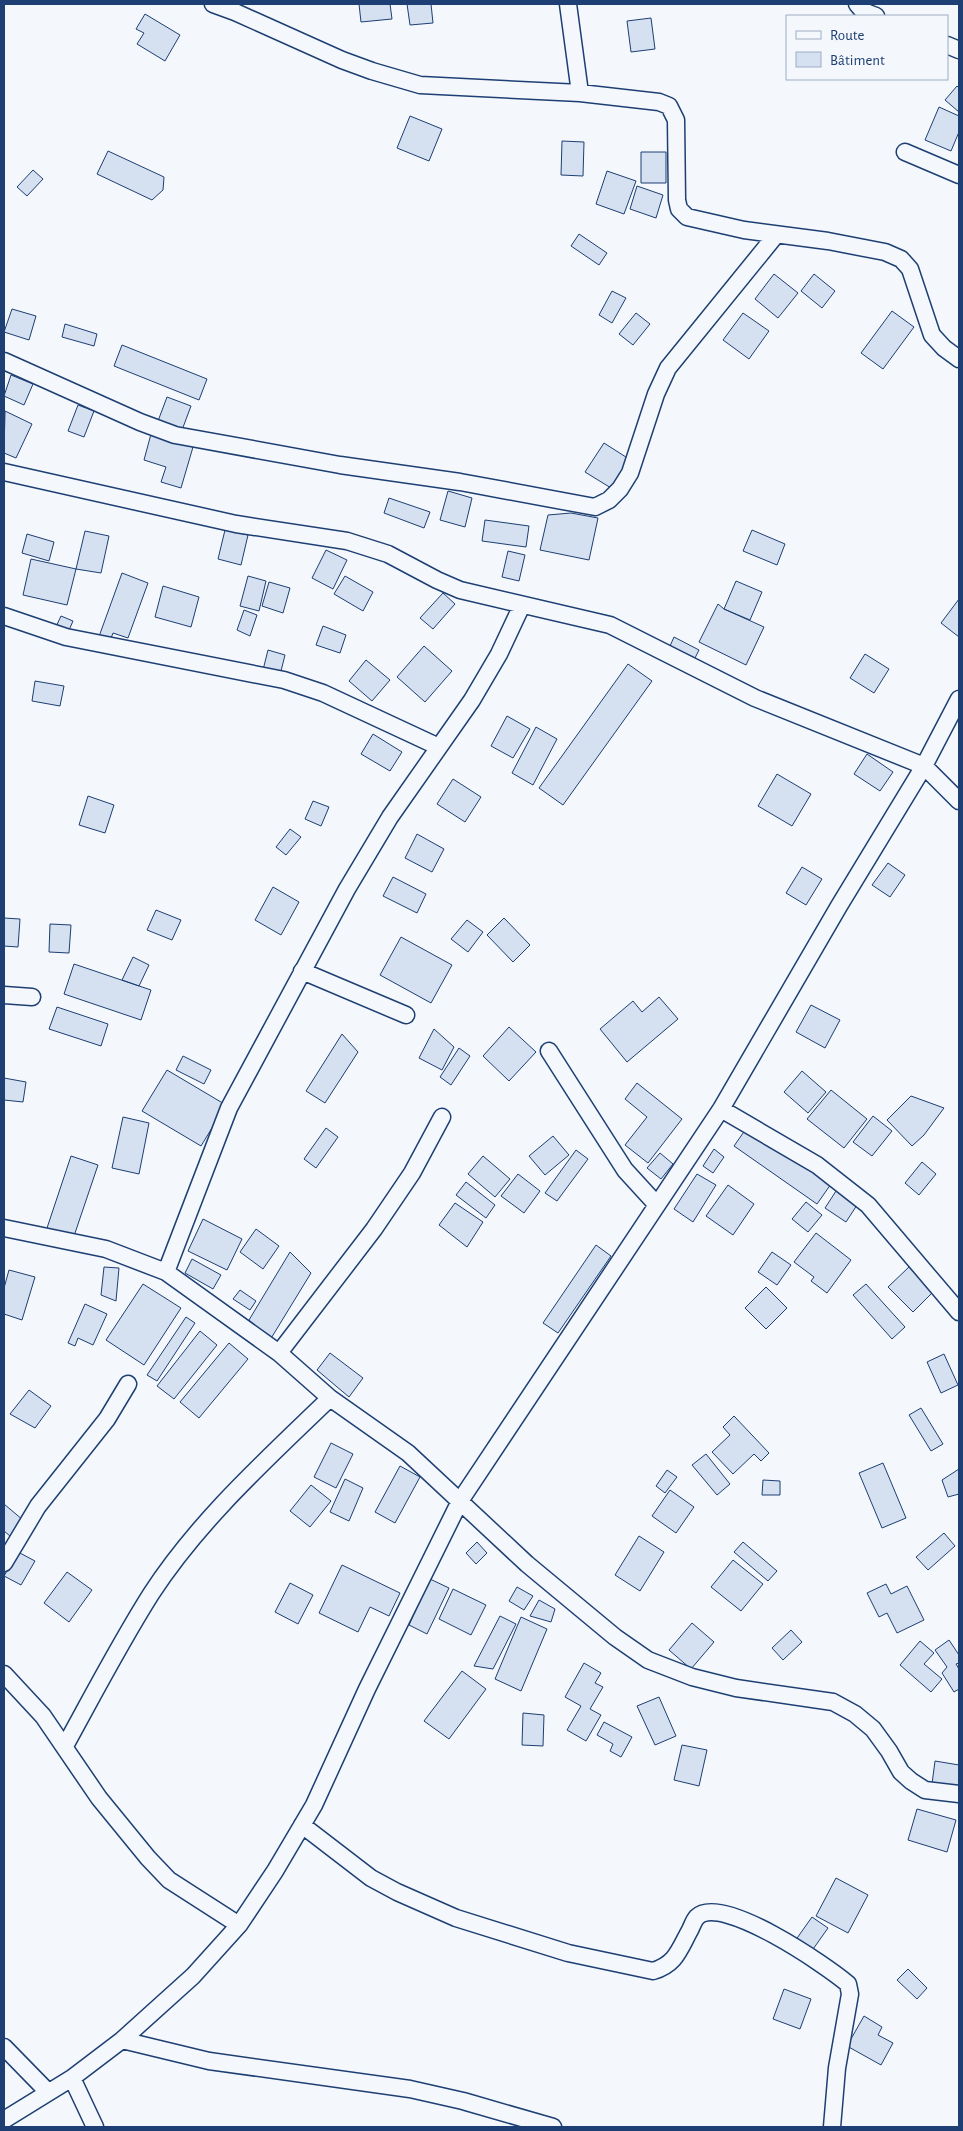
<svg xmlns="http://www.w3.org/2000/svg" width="963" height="2131" font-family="'Alegreya Sans',sans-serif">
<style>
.building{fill:#d5e0f0;stroke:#1d3f73}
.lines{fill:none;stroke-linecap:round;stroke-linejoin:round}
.street-casing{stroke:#1d3f73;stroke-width:19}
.street{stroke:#f4f7fb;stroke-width:16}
</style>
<rect width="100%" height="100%" fill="#f4f7fb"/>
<!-- building -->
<path class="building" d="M 359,4 L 390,4 L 392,19 L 361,22 Z
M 407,4 L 431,4 L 433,23 L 410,25 Z
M 145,14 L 180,35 L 165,61 L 137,44 L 144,33 L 136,29 Z
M 651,18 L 655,49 L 631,52 L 627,21 Z
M 957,86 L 959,88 L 959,112 L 945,100 Z
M 939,107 L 959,116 L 959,132 L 951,151 L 925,140 Z
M 410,116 L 442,129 L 429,161 L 397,148 Z
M 562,141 L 584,142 L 583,176 L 561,175 Z
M 108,151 L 164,177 L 163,190 L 152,200 L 97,174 Z
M 641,152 L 666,152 L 666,183 L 641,183 Z
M 33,170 L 43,179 L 27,196 L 17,187 Z
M 607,171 L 636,181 L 624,214 L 596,204 Z
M 637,186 L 663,195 L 656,218 L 630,209 Z
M 579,234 L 607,253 L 599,265 L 571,246 Z
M 774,274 L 798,293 L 778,318 L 755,299 Z
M 814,274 L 835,291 L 822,308 L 801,291 Z
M 612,291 L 626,298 L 612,323 L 599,315 Z
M 12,309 L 36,316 L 29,340 L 4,332 Z
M 892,311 L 914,327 L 883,369 L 861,353 Z
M 636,313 L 650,324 L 633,345 L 619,334 Z
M 743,313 L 769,331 L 749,359 L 723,340 Z
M 65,324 L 97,334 L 94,346 L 62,337 Z
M 122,345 L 207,379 L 199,400 L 114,366 Z
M 11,375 L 33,384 L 24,405 L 4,396 Z
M 167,397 L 191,406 L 182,430 L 158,421 Z
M 78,405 L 94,411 L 84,437 L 68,431 Z
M 5,411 L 32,424 L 16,458 L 4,453 Z
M 151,434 L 193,447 L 181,488 L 161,482 L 166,467 L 144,460 Z
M 604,443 L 629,459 L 611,488 L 585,472 Z
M 448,491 L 472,498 L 465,527 L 440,520 Z
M 389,498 L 430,512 L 424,528 L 384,513 Z
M 571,513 L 598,518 L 589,560 L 540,550 L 548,515 Z
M 485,520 L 529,526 L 526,547 L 482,541 Z
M 225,530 L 248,535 L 241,565 L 218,559 Z
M 752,530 L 785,544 L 777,565 L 743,551 Z
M 85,531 L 109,536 L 101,573 L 76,569 Z
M 27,534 L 54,542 L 49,561 L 22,553 Z
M 326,550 L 347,560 L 333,589 L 312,578 Z
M 508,551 L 525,555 L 519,581 L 502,577 Z
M 31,559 L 76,569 L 67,605 L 23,595 Z
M 122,573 L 148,583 L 128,638 L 113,633 L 108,646 L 97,642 Z
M 248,576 L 266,581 L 259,611 L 240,606 Z
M 345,576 L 373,592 L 363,611 L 334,594 Z
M 736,581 L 762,592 L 750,620 L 724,609 Z
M 269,582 L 290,588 L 283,613 L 262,606 Z
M 163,586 L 199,597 L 191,627 L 155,617 Z
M 443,593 L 455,604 L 433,629 L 420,618 Z
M 959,599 L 959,637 L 941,623 Z
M 718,604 L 724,609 L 764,627 L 746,665 L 699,642 Z
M 244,610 L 257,615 L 250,636 L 237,630 Z
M 61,616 L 73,621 L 66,637 L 54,631 Z
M 323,626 L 346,635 L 340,653 L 316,645 Z
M 674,637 L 699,650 L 695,658 L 670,646 Z
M 424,646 L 452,671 L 425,702 L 397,677 Z
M 268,650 L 285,655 L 280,675 L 263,670 Z
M 865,654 L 889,669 L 874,693 L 850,678 Z
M 366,660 L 390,680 L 372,701 L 349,681 Z
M 628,664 L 652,681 L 563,805 L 539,788 Z
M 35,681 L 64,686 L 60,706 L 32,701 Z
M 507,716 L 530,729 L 513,758 L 491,746 Z
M 536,727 L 557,739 L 533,785 L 512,773 Z
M 373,734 L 402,752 L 390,771 L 361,754 Z
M 867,754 L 893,772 L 880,791 L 854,774 Z
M 777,774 L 811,794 L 792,826 L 758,806 Z
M 453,779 L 481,797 L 465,822 L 437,804 Z
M 88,796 L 114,805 L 105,833 L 79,825 Z
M 313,801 L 329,807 L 321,826 L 305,819 Z
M 290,829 L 301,837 L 286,855 L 276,847 Z
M 417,834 L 444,849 L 432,872 L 405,858 Z
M 888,863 L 905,875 L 890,897 L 872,885 Z
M 802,867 L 822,879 L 806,905 L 786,893 Z
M 393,877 L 426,894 L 417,913 L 383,896 Z
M 273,887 L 299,902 L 281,935 L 255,920 Z
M 156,910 L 181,920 L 172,940 L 147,930 Z
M 4,918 L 20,919 L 18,947 L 4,946 Z
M 504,918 L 530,945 L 513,962 L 487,935 Z
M 467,920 L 483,932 L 468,952 L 451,939 Z
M 50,924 L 71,925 L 69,953 L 49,952 Z
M 401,937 L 452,965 L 431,1003 L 380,975 Z
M 133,957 L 149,965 L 139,986 L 122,980 Z
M 74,964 L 151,990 L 141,1020 L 64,994 Z
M 659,997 L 678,1019 L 627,1062 L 600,1029 L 633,1001 L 642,1012 Z
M 811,1005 L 840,1020 L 825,1048 L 796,1032 Z
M 57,1007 L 108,1024 L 101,1046 L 49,1029 Z
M 509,1027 L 536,1052 L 509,1081 L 483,1056 Z
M 434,1029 L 454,1047 L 442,1070 L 419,1058 Z
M 342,1034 L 358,1052 L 325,1103 L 306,1091 Z
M 459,1048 L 470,1056 L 451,1085 L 440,1077 Z
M 183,1056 L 211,1070 L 204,1084 L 176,1070 Z
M 167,1070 L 226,1105 L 201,1146 L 142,1111 Z
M 802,1071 L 826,1092 L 808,1113 L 784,1092 Z
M 4,1078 L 26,1082 L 23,1102 L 4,1100 Z
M 637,1083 L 682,1119 L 648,1163 L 625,1145 L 647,1117 L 625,1099 Z
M 831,1090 L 867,1119 L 844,1148 L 807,1119 Z
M 911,1096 L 944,1108 L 924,1135 L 912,1146 L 887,1120 Z
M 873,1116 L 892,1131 L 872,1156 L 853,1142 Z
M 123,1117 L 149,1123 L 139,1174 L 112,1168 Z
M 748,1126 L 831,1184 L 817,1204 L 734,1146 Z
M 326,1128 L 338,1137 L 316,1168 L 304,1159 Z
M 553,1136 L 569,1155 L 545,1175 L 529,1156 Z
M 714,1149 L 724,1157 L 713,1173 L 703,1166 Z
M 576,1150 L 588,1159 L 557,1201 L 545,1193 Z
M 660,1153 L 673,1164 L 661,1179 L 647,1168 Z
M 71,1156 L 98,1165 L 74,1236 L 47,1228 Z
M 483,1156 L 510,1179 L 495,1197 L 468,1174 Z
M 922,1162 L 936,1174 L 919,1195 L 905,1183 Z
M 518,1174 L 540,1191 L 524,1213 L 501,1196 Z
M 697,1174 L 716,1185 L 693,1222 L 674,1209 Z
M 466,1182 L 495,1205 L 486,1218 L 456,1195 Z
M 728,1185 L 754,1204 L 733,1235 L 706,1216 Z
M 838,1188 L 859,1202 L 846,1222 L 825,1208 Z
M 806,1202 L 822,1215 L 808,1232 L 792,1219 Z
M 455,1203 L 483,1222 L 467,1247 L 439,1225 Z
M 203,1219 L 242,1239 L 227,1270 L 188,1251 Z
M 256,1229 L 279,1246 L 263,1269 L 240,1252 Z
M 816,1233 L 851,1260 L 827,1293 L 811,1281 L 814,1277 L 794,1262 Z
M 596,1245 L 611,1256 L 558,1333 L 543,1323 Z
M 290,1252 L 311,1273 L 270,1340 L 249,1320 Z
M 772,1252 L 791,1265 L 777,1285 L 758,1272 Z
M 192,1259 L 221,1275 L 213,1289 L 185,1273 Z
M 104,1267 L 119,1268 L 116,1301 L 101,1295 Z
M 909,1267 L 933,1292 L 913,1312 L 888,1287 Z
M 9,1270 L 35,1277 L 22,1320 L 4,1314 L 4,1288 Z
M 143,1284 L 181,1308 L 144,1365 L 106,1340 Z
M 866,1284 L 905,1327 L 892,1339 L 853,1295 Z
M 766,1287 L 787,1308 L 766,1329 L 745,1308 Z
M 240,1290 L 256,1301 L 250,1310 L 233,1299 Z
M 85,1304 L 107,1314 L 93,1345 L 78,1338 L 75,1346 L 68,1343 Z
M 186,1317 L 195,1323 L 157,1381 L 147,1375 Z
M 200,1331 L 217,1345 L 174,1399 L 157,1386 Z
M 229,1343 L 248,1359 L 199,1418 L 180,1402 Z
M 330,1353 L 363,1378 L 349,1397 L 317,1370 Z
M 944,1354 L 958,1385 L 941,1393 L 927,1362 Z
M 29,1390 L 51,1406 L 35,1428 L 10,1414 Z
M 921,1408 L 943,1444 L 931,1451 L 909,1415 Z
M 734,1416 L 769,1453 L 761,1461 L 754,1454 L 733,1474 L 712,1452 L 730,1435 L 723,1427 Z
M 331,1443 L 353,1454 L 336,1488 L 314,1477 Z
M 706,1454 L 730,1484 L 717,1495 L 692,1465 Z
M 883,1463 L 906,1518 L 882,1528 L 859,1473 Z
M 400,1466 L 420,1477 L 395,1523 L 375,1512 Z
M 959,1469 L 959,1494 L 948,1497 L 942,1480 Z
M 667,1470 L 677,1477 L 665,1493 L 656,1486 Z
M 345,1479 L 363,1488 L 349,1521 L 330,1512 Z
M 763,1480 L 780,1481 L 780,1495 L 762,1495 Z
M 311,1485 L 331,1501 L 310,1527 L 290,1511 Z
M 670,1490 L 694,1507 L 676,1533 L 652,1516 Z
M 4,1504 L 23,1520 L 10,1536 L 4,1531 Z
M 944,1533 L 955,1546 L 928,1570 L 916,1557 Z
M 639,1536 L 664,1552 L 640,1591 L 615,1575 Z
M 477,1542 L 487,1553 L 476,1564 L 466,1553 Z
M 743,1542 L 777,1571 L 768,1581 L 734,1552 Z
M 18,1552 L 35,1561 L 21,1585 L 4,1576 Z
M 733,1560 L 763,1584 L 741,1611 L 711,1587 Z
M 342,1565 L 400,1593 L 389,1616 L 370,1607 L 358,1632 L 319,1613 Z
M 67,1572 L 92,1590 L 69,1622 L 44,1603 Z
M 430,1579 L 449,1588 L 427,1634 L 409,1625 Z
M 290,1583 L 313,1595 L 298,1624 L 275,1612 Z
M 886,1584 L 891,1594 L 907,1586 L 924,1620 L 897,1633 L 887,1613 L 879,1617 L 867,1593 Z
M 517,1587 L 533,1596 L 524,1610 L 509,1601 Z
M 453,1589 L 486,1605 L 471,1635 L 439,1619 Z
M 539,1600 L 555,1609 L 551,1622 L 530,1616 Z
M 500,1616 L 516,1624 L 493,1669 L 474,1666 Z
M 521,1617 L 547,1629 L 521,1691 L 495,1679 Z
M 692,1623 L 714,1642 L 691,1669 L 669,1650 Z
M 791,1630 L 802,1642 L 783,1660 L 772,1648 Z
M 949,1640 L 959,1655 L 959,1663 L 956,1664 L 959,1669 L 959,1689 L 954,1692 L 942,1673 L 947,1667 L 935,1650 Z
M 920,1641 L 934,1653 L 924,1664 L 942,1679 L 931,1692 L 900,1665 Z
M 584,1663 L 601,1673 L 595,1683 L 603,1687 L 590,1709 L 601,1715 L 586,1741 L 567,1730 L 581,1706 L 565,1697 Z
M 462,1671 L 486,1689 L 449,1739 L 424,1721 Z
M 659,1697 L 676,1736 L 655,1745 L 637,1706 Z
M 523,1713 L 544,1715 L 543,1746 L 522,1745 Z
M 604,1722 L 632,1737 L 621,1757 L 610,1751 L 613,1744 L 597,1735 Z
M 682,1745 L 707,1750 L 699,1786 L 674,1780 Z
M 935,1761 L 959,1765 L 959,1789 L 932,1784 Z
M 917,1809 L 956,1820 L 947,1852 L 908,1840 Z
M 836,1878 L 868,1895 L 848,1933 L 816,1916 Z
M 812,1917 L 828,1928 L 811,1952 L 795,1941 Z
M 908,1969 L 927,1988 L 917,1999 L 897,1980 Z
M 784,1989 L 811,1999 L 800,2029 L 773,2019 Z
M 864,2016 L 882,2027 L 878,2035 L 893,2043 L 881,2065 L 847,2046 Z"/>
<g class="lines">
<!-- street casing -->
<g class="street-casing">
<path id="street" d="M 213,4 L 235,12 L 342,60 L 372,71 L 420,85 L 580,93 L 659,102 L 669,106 L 676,120 L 677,200 L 679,209 L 687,217 L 744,230 L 828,241 L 885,252 L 901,259 L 910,269 L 932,335 L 944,348 L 959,359
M 568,4 L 580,93
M 857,4 L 863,11 L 876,16
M 947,45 L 959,50
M 905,152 L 959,175
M 4,361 L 140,422 L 175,435 L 340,465 L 460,482 L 595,507 L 609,500 L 620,489 L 630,473 L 656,394 L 668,368 L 776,235
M 4,472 L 236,524 L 347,541 L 388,554 L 437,580 L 460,590 L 610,625 L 755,698 L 924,766 L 959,801
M 4,616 L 66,637 L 284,680 L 323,693 L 439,747
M 302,971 L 406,1015
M 4,995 L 32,997
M 549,1051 L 625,1170 L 657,1205
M 721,1109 L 817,1165 L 868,1205 L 959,1312
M 4,1228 L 106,1249 L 166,1272 L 279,1353 L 330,1398 L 408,1453 L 527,1564 L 615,1637 L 648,1660 L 692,1677 L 736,1688 L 833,1702 L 855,1714 L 873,1729 L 889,1751 L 901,1772 L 911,1781 L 925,1790 L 959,1794
M 166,1272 L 229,1108 L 347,889 L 390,817 L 472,700 L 499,654 L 522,605
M 279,1353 L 374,1229 L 412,1173 L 442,1117
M 4,1563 L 38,1506 L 107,1419 L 128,1384
M 4,1674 L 43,1716 L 99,1798 L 148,1858 L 169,1880 L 239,1925
M 65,1746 C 93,1695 120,1643 151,1594 C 199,1520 267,1459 330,1398
M 302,1825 L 371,1878 L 397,1892 L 456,1918 L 568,1953 L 653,1971 C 676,1964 679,1950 690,1930 C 692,1926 694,1920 697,1917 C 721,1893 827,1966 848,1984 L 850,1994 L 837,2068 L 832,2127
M 122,2040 L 209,2061 L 410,2089 L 463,2101 L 553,2127
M 4,2047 L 48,2092
M 72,2078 L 95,2127
M 4,2120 L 72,2078 L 122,2040 L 193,1976 L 239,1925 L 275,1871 L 314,1805 L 367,1689 L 460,1501 L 721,1109 L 839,906 L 924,766 L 959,699"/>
</g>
<!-- street -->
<use href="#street" class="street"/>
</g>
<!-- border -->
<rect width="963" height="2131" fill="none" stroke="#1d3f73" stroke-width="10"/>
<!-- legend -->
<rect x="786" y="15" width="162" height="65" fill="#f4f7fb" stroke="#9eadc5"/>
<rect x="796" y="31" width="25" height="8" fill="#f4f7fb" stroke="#9eadc5"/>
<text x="830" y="40" font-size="15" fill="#1d3f73">Route</text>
<rect x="796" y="52" width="25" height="15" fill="#d5e0f0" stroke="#9eadc5"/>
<text x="830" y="65" font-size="15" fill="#1d3f73">Bâtiment</text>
</svg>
